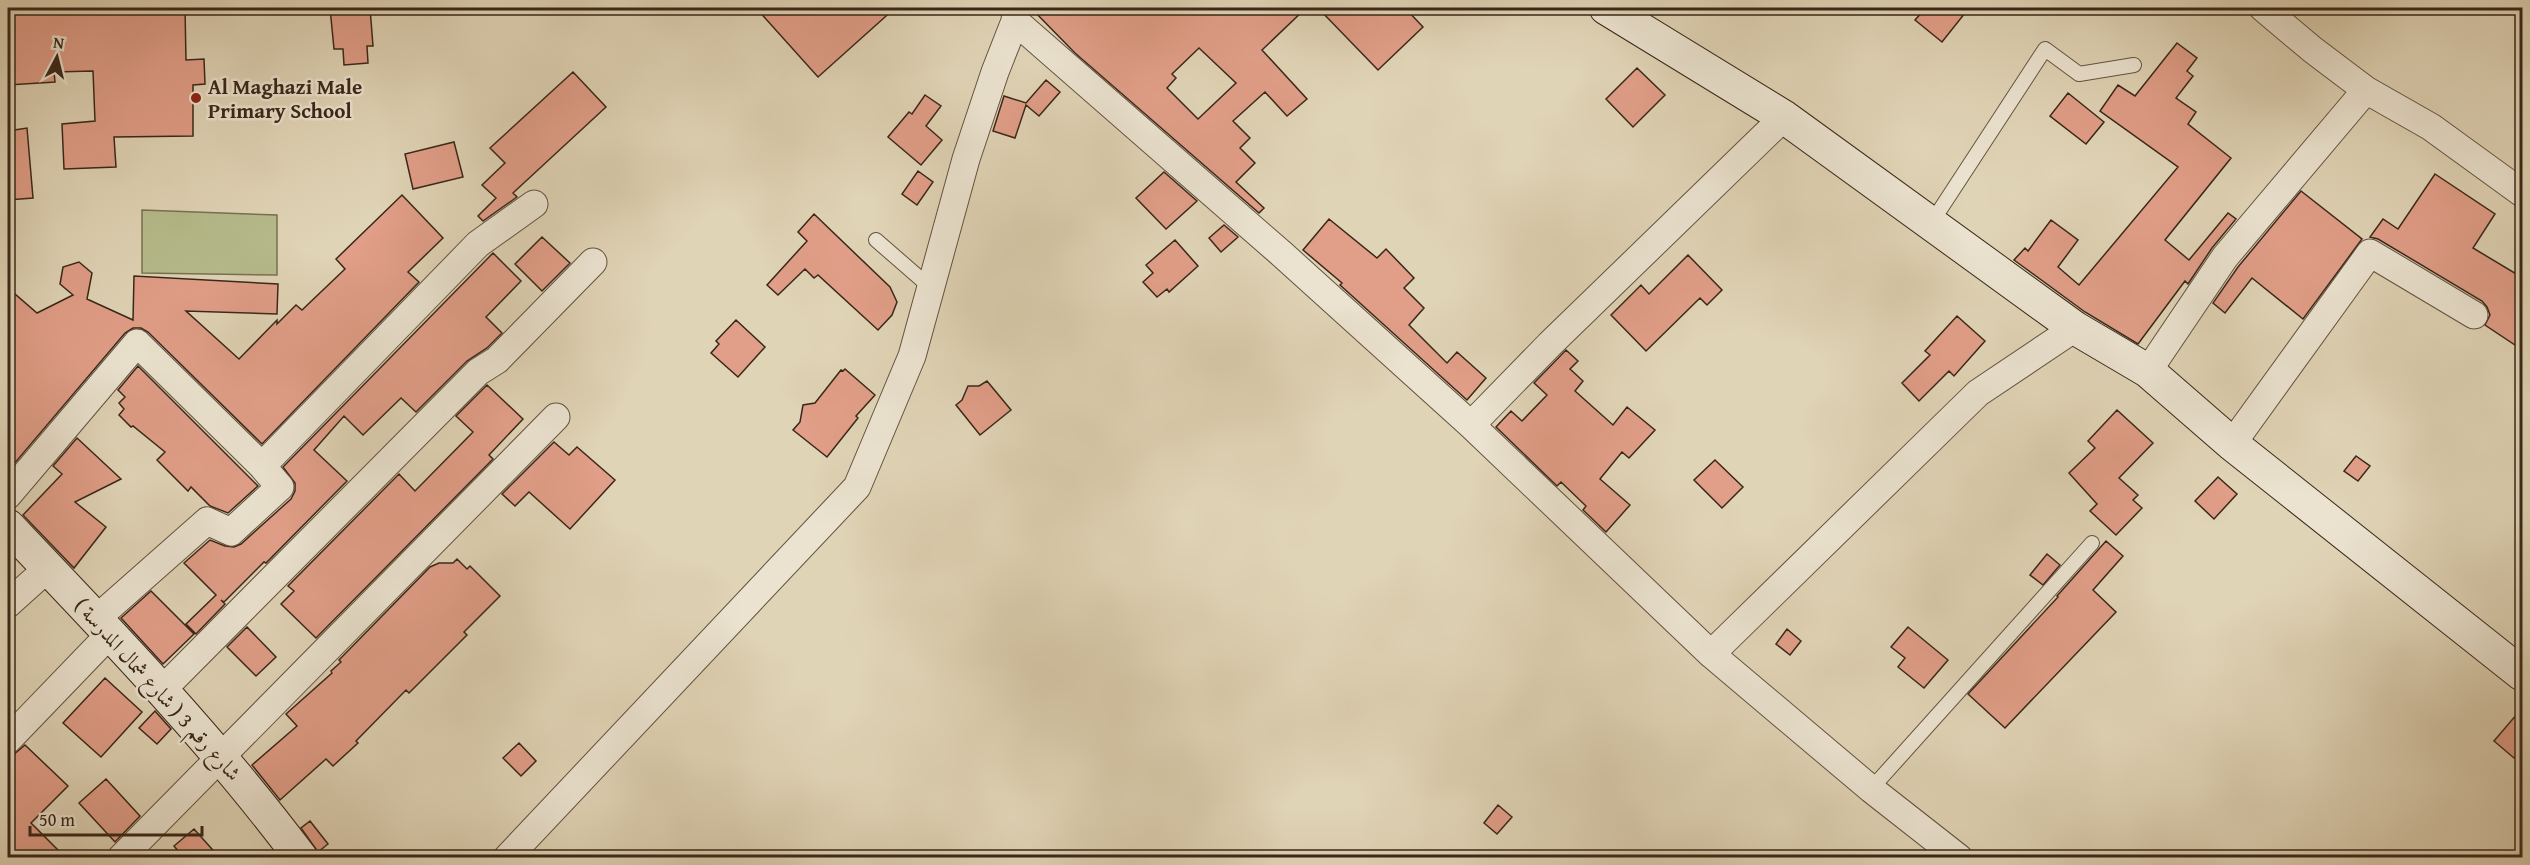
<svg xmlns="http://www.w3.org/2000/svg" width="2530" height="865" font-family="'Gentium Book Plus',Amiri,serif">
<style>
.green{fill:#b6bc8c;stroke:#787252;stroke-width:1.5}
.building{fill:#e19e88;stroke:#392719;stroke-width:1.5;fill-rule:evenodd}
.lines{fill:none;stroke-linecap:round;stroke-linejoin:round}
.lane-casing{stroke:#635240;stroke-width:16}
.street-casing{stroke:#635240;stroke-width:29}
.secondary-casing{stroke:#392719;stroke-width:35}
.lane{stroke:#ebe3d0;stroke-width:14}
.street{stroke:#ebe3d0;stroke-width:27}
.secondary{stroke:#ebe3d0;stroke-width:33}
.poi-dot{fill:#8f2418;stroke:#ebe3d0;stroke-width:2}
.labels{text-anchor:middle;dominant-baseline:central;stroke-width:5;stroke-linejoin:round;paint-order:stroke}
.poi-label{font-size:21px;font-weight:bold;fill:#392719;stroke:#ebe3d0;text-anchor:start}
.street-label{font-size:21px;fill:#392719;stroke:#ebe3d0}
</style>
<rect width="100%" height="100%" fill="#e0d4b6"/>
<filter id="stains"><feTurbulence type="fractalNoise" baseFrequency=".00333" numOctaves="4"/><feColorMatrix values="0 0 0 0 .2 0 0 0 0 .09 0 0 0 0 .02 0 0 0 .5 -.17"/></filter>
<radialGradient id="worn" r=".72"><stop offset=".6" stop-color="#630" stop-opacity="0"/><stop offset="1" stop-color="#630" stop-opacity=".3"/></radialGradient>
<!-- green -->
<path class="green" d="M 142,210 L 277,215 L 277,275 L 142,273 Z"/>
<!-- building -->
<path class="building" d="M 8,8 L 185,8 L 186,60 L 204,59 L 205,84 L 193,85 L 193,136 L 114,137 L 116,167 L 64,169 L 62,124 L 95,121 L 93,71 L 54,72 L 55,82 L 8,85 Z
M 330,8 L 370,8 L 373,46 L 367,46 L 368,63 L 344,65 L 343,49 L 334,49 Z
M 756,8 L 895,8 L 818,77 Z
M 1031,8 L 1306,8 L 1262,50 L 1307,99 L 1287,116 L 1265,92 L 1233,121 L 1250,138 L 1240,148 L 1255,163 L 1236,182 L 1264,208 L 1259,213 L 1075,53 ZM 1199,48 L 1236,83 L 1198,119 L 1167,88 L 1176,78 L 1172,74 Z
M 1318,8 L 1405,8 L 1423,27 L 1378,70 Z
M 1926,8 L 1969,8 L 1942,42 L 1915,20 Z
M 2177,43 L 2197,58 L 2187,71 L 2193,76 L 2176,98 L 2196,112 L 2188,124 L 2231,158 L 2165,240 L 2189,260 L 2228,213 L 2236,219 L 2212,248 L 2188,284 L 2185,281 L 2138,344 L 2085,312 L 2014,260 L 2025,248 L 2028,251 L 2051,220 L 2078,240 L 2058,267 L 2079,285 L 2178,167 L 2100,111 L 2118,85 L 2135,96 Z
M 1637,68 L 1665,95 L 1633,127 L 1606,99 Z
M 573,72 L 606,107 L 513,193 L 517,197 L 483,221 L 478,216 L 496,198 L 482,185 L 505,163 L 490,148 Z
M 1046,80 L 1060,92 L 1039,116 L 1026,105 L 1015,138 L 993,131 L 1004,96 L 1026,103 Z
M 2068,93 L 2104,122 L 2086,144 L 2050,116 Z
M 925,95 L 941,106 L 926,126 L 942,140 L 921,165 L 888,137 L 909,112 L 912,114 Z
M 27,128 L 33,198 L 8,200 L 8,131 Z
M 454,142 L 463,177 L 413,189 L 405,154 Z
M 918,171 L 933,182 L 917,205 L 902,194 Z
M 1164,172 L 1197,201 L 1166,229 L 1136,198 Z
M 2435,174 L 2495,214 L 2473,248 L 2523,278 L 2523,334 L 2515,345 L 2485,325 L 2490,315 L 2487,307 L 2482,301 L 2378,239 L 2370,237 L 2383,219 L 2398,229 Z
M 2301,191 L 2362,239 L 2303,319 L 2252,278 L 2225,313 L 2213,303 L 2238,267 Z
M 402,195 L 443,238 L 408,272 L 419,282 L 262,444 L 148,332 L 141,328 L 133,328 L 125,333 L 8,471 L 8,288 L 37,313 L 73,295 L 60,284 L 63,267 L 79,262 L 92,273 L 87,299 L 133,320 L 134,276 L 278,284 L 277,314 L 186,311 L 239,359 L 277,320 L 277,324 L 296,305 L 302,310 L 345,269 L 336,259 Z
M 814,214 L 890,287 L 897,302 L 892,315 L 878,330 L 818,275 L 814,278 L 805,269 L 778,295 L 767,285 L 807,241 L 798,232 Z
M 1329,219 L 1377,258 L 1386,249 L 1414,278 L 1404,288 L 1424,308 L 1409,325 L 1447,363 L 1457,352 L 1486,378 L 1467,400 L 1340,285 L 1342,283 L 1303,250 Z
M 1224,225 L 1238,237 L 1221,252 L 1209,238 Z
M 542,237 L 570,263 L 542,291 L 515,264 Z
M 1175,240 L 1198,266 L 1169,292 L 1167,289 L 1157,297 L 1143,282 L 1153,273 L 1146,265 Z
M 493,253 L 521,281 L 486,317 L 502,333 L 487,348 L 467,361 L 416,412 L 401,398 L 363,435 L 344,416 L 314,450 L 347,481 L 266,563 L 264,562 L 224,602 L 221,600 L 225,604 L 196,634 L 186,624 L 216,595 L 184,563 L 210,540 L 225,546 L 234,547 L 241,544 L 291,499 L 295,491 L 295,483 L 283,467 Z
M 1688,255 L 1722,290 L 1707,305 L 1700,298 L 1646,351 L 1611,315 L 1641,285 L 1649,294 Z
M 1957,316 L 1985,341 L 1954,376 L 1949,371 L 1919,401 L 1902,383 L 1930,355 L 1925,351 Z
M 736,320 L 765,347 L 738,377 L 711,353 L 719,344 L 716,341 Z
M 1566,350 L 1578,361 L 1570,369 L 1583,381 L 1575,391 L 1613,425 L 1627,407 L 1655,430 L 1629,458 L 1622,452 L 1600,479 L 1630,505 L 1606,532 L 1583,510 L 1586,506 L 1561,482 L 1557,486 L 1496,427 L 1511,411 L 1522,421 L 1547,395 L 1534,383 Z
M 138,366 L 258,486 L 228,513 L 210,506 L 191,487 L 188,491 L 157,460 L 165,452 L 133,426 L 131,427 L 119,415 L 124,409 L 119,403 L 125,397 L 118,390 Z
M 845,369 L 875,395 L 856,416 L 858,418 L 827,457 L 793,430 L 800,422 L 803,405 L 815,403 L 841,370 L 843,371 Z
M 987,381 L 1011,410 L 980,435 L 956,405 L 962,400 L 968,386 L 979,386 Z
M 487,385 L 523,419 L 489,455 L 493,459 L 316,638 L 281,604 L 294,591 L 288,586 L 399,474 L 415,491 L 473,432 L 456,416 Z
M 2117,410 L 2153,443 L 2119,478 L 2138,495 L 2133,500 L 2142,508 L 2116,535 L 2090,511 L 2097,504 L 2069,473 L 2095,448 L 2088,441 Z
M 77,438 L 121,479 L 75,502 L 106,527 L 74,568 L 23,515 L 62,474 L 53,466 Z
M 554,442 L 569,455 L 577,447 L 615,480 L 570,529 L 529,492 L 515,506 L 502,494 Z
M 2356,456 L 2370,466 L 2358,481 L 2344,471 Z
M 1715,460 L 1743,487 L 1722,508 L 1694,480 Z
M 2218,477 L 2237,494 L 2214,519 L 2195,501 Z
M 2106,541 L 2123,556 L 2093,590 L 2116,612 L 2005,728 L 1968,694 L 2058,597 L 2057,596 Z
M 2047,554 L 2060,565 L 2043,585 L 2030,575 Z
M 457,559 L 467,569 L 470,566 L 500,596 L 464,632 L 467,635 L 409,693 L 406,690 L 356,741 L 358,743 L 333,766 L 326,759 L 280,800 L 252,765 L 297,726 L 286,714 L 332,673 L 331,671 L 341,662 L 339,660 L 430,567 L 439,563 L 453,563 Z
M 151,591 L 194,634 L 163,664 L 121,618 Z
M 247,627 L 276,657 L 256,676 L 227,647 Z
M 1908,627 L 1948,660 L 1924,688 L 1898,667 L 1905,658 L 1891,647 Z
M 1787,629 L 1801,641 L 1790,655 L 1776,644 Z
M 105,678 L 142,712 L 101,757 L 63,723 Z
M 2523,707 L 2523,748 L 2514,758 L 2494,741 Z
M 155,711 L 171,729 L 157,744 L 139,728 Z
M 519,743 L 536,761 L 521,776 L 503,758 Z
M 25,745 L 68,786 L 31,823 L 66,858 L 8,858 L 8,755 L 13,755 Z
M 106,779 L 140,816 L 115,842 L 79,803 Z
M 1498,805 L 1512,817 L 1497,834 L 1484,823 Z
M 310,821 L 328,844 L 318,852 L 301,828 Z
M 194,829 L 220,858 L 184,858 L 174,846 Z"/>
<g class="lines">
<!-- lane casing -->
<g class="lane-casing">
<path id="lane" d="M 1932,222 L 2045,49 L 2079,74 L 2134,65
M 876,240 L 930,287
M 1871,789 L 2092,543"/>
</g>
<!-- street casing -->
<g class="street-casing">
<path id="street" d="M 2263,8 L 2313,50 L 2366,90 L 2431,127 L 2522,193
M 1015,21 L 1283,255 L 1471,425 L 1711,654 L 1871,789 L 1959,858
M 2148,371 L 2225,257 L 2366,90
M 1471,425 L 1550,344 L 1784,117
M 2232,444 L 2370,253 L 2474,315
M 8,495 L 137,343 L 262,466
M 8,604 L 48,568
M 96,619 L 207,521 L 231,532 L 280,487 L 262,466 L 478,244 L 534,204
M 1711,654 L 1978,393 L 2075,328
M 162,690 L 478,372 L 497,360 L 593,262
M 8,740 L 110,634
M 121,858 L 556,417
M 507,858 L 857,487 L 912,356 L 966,159 L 995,72 L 1015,21 L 1016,8"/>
</g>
<!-- secondary casing -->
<g class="secondary-casing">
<path id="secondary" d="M 1606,8 L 1784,117 L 2075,328 L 2148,371 L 2232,444 L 2522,674
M 8,526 C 110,633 212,739 301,858"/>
</g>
<!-- lane -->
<use href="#lane" class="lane"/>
<!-- street -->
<use href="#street" class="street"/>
<!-- secondary -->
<use href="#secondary" class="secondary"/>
</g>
<!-- markers -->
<circle class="poi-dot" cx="196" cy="98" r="6"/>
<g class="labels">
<!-- poi labels -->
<g class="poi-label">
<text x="208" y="86">Al Maghazi Male<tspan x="208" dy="24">Primary School</tspan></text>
</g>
<!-- street labels -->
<g class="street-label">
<text transform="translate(158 689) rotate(48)">شارع رقم 3 ( شارع شمال المدرسة )</text>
</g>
</g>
<!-- margin -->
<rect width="2530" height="865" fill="none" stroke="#e0d4b6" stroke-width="30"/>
<rect x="9" y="9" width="2512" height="847" fill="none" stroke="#392719" stroke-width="3"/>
<rect x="15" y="15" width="2500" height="835" fill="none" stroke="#392719" stroke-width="1.5"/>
<!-- north arrow -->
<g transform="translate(57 57) rotate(7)" stroke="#ebe3d0" stroke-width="4.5" paint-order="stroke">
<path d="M0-4.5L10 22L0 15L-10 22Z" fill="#392719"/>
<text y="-9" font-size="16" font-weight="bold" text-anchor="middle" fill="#392719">N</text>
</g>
<!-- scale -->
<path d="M30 826v9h172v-9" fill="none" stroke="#392719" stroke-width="3"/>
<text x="39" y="826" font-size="18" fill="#392719" stroke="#ebe3d0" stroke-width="4.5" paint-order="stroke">50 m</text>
<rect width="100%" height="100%" filter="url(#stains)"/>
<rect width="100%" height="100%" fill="url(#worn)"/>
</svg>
